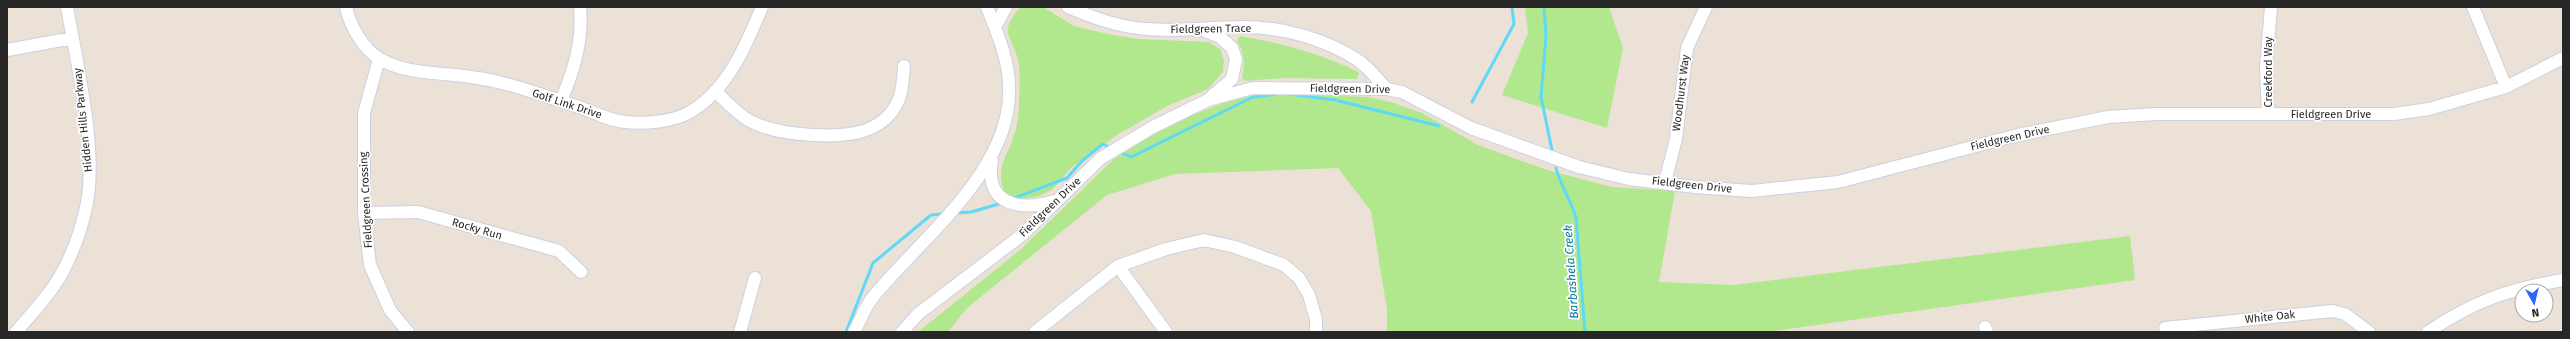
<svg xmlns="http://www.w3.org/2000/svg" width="2570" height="339" font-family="'Fira Sans',sans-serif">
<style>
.green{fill:#b1e88d}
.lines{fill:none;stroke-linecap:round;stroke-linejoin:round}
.stream{stroke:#5ed9f8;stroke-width:3}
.minor-casing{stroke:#cbd1e2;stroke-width:14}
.minor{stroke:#fff;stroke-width:12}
.labels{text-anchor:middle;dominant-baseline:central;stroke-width:3.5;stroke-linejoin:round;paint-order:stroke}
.street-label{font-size:11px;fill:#272727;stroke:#fff}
.water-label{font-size:12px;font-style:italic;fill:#0273a0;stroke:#fff}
</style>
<rect width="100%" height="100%" fill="#ebe1d6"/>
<!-- green -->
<path class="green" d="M 1021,7 L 1043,7 L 1074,26 L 1108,34 L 1138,39 L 1209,42 L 1220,49 L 1224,60 L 1223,72 L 1208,89 L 1167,106 L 1117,135 L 1071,168 L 1053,189 L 1040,196 L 1021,199 L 1005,193 C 994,169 1007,158 1014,135 C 1018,125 1019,110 1019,99 C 1020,88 1020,76 1019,65 C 1015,37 995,34 1021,7 Z
M 1525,7 L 1609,7 L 1623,48 L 1607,128 L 1502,95 L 1528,33 Z
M 1240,36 C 1282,43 1320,54 1359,72 L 1357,79 L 1281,78 L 1246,81 L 1242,78 C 1245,63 1245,53 1237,41 Z
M 1265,93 L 1368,97 L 1391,102 L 1422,113 L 1478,145 L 1547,170 L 1612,187 L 1675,191 L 1659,282 L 1734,285 L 2130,236 L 2135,280 L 1767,332 L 1387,332 L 1387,310 L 1371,211 L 1338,168 L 1175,174 L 1107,195 L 967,308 L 948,332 L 918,332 L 1020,250 L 1114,159 L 1149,137 L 1192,115 L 1235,99 Z"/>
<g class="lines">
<!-- stream -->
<path class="stream" d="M 1544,7 L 1546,36 L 1541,97 L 1552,150
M 1288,94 L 1335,100 L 1439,126
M 1472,102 L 1514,24 L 1512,7
M 1120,152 L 1131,157 L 1253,97 L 1277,94
M 1556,168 C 1560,185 1571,200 1576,218 L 1585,332
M 1014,198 L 1067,178 L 1082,161 L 1103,144 L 1109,147
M 954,213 L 971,212 L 999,204
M 846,332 L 873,263 L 931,215 L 941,214"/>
<!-- minor casing -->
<g class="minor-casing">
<path id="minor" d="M 346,7 C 350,26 363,49 380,59 C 407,75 441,72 471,77 C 508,82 546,96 582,108 C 595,113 611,121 625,122 C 643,124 674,122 690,112 C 728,90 746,45 762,7
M 1068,7 C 1094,18 1118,27 1147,29 C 1179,32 1211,27 1244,27 C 1283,27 1326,39 1359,61 C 1369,68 1378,80 1387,89
M 2473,7 L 2506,87
M 995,27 L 1006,7
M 1205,31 L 1220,37 L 1232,48 L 1236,59 L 1232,79 L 1212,96
M 7,50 L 73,38
M 379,59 L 364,113 L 364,213 L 370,265 L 390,310 L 408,332
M 715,91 C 726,101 737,114 750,121 C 769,131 791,134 812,135 C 845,137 884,135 899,99 C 903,89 903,77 904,66
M 561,101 C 574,70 583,41 580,7
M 2268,114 L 2266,67 L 2271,7
M 992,160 C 984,206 1020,211 1055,201
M 1665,182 L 1676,139 L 1687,48 L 1706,7
M 364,213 L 418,212 L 559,251 L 581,272
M 1118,266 L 1166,332
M 1985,327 L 1987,332
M 2165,328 L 2332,311 L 2345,314 L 2369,332
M 16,332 C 31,314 49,296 61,275 C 73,253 82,228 87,203 C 97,146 77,65 67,7
M 740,332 L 755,278
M 854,332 C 860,321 865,307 873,297 C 921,238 1014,169 1009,85 C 1008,57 997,33 987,7
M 902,332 L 918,314 L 1022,235 L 1101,158 L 1153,127 L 1208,100 L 1253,88 L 1387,89 L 1402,92 L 1471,128 L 1579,167 L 1629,179 L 1695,187 L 1752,191 L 1838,182 L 2018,135 L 2108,117 L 2156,114 L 2394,114 L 2429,109 L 2506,87 L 2563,58
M 1035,332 L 1118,266 L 1166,249 L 1204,240 L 1235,247 L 1284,265 L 1299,278 L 1309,295 L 1316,319 L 1316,332
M 2428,332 C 2474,301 2509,289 2563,280"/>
</g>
<!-- minor -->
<use href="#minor" class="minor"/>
</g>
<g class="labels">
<!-- street labels -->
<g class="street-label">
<text transform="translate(1211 29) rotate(-1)">Fieldgreen Trace</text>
<text transform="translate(2268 72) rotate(-90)">Creekford Way</text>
<text transform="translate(1350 89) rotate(1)">Fieldgreen Drive</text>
<text transform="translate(1681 93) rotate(-83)">Woodhurst Way</text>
<text transform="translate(567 104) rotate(18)">Golf Link Drive</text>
<text x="2331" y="114">Fieldgreen Drive</text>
<text transform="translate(83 120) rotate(-96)">Hidden Hills Parkway</text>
<text transform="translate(2010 138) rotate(-13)">Fieldgreen Drive</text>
<text transform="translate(1692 185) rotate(6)">Fieldgreen Drive</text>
<text transform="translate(366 200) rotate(-93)">Fieldgreen Crossing</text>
<text transform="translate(1050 207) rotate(-44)">Fieldgreen Drive</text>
<text transform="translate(477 229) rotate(16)">Rocky Run</text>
<text transform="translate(2270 317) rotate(-6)">White Oak</text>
</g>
<!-- water labels -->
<g class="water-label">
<text transform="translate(1571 272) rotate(-94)">Barbashela Creek</text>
</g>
</g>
<!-- border -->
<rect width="2570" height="339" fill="none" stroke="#272727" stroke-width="16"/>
<!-- north arrow -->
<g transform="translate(2534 303) rotate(172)"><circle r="19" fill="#ffffff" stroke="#a9a9a9"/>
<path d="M0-3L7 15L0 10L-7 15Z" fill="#2f63ff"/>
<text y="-6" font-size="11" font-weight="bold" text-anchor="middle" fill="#272727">N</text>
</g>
</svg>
